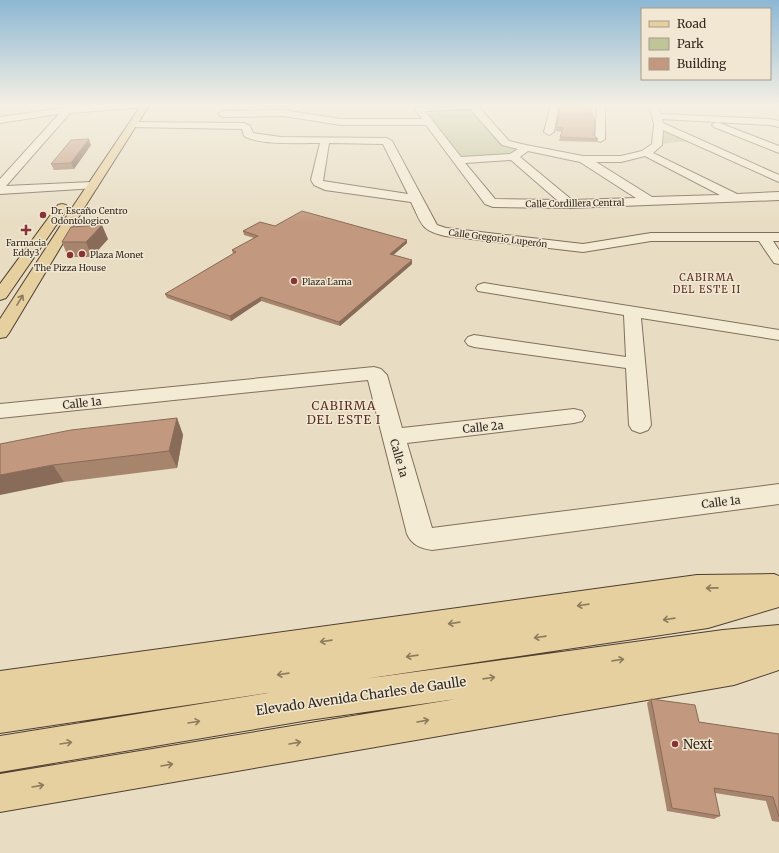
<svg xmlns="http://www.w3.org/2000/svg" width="779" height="853" font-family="Merriweather,serif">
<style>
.green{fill:#c0c599}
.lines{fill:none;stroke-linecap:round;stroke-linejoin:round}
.minor-casing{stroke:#806f5c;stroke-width:2}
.major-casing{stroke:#4f3e30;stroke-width:2}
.minor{fill:#f4ebd5;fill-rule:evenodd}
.major{fill:#e7d09f;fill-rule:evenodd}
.wall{fill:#a7846c}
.shaded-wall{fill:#886b58}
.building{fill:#c2997e;stroke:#886b58}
.oneway{stroke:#8c7c5e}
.poi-dot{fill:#883335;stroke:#f1e7d2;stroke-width:1.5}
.labels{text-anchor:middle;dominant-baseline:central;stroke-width:3;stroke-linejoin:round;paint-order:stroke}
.far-street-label{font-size:9px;fill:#32281e;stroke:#f1e7d2}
.far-poi-label{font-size:9px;fill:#32281e;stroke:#f1e7d2;text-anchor:start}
.far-neighbourhood-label{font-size:10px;letter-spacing:1px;fill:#5a2e23;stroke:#f1e7d2}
.street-label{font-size:11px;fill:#32281e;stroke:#f1e7d2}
.neighbourhood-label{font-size:12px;letter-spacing:1px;fill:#5a2e23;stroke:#f1e7d2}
.near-street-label{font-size:13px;fill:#32281e;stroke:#f1e7d2}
.near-poi-label{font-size:13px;fill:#32281e;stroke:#f1e7d2;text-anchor:start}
</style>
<rect width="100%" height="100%" fill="#e8ddc3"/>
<!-- green -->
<path class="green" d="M 469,107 L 499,140 L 520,149 L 513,155 L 460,157 L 421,109 Z
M 661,127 L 690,141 L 660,144 Z"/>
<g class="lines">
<!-- minor casing -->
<g class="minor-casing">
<path id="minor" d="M 120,104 L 150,105 L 146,107 L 70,113 L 6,186 L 92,182 L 96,184 L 98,186 L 96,188 L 0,194 L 0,179 L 59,114 L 0,123 L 0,117 L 68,107 Z
M 462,104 L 476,104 L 509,141 L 526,145 L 583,156 L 621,156 L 642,151 L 652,144 L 654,124 L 649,104 L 657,104 L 661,114 L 770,119 L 779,121 L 779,127 L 770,125 L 662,119 L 663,123 L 779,175 L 779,182 L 663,130 L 662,145 L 653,153 L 737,194 L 779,192 L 779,200 L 569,208 L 493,207 L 485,204 L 426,125 L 341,125 L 283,116 L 222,117 L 218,114 L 222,111 L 283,110 L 341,119 L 422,119 L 415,109 L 416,107 ZM 470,109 L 502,145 L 518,149 L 510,154 L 461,157 L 425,111 ZM 528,151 L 580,162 L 636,198 L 572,200 L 520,157 ZM 645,156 L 720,195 L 652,197 L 596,162 L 621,162 ZM 511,160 L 557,200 L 495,199 L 465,163 Z
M 551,104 L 559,104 L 554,132 L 549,135 L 544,132 Z
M 597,104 L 605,104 L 605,139 L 600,142 L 595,139 Z
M 133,122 L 244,123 L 250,126 L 253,133 L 281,137 L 387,138 L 392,141 L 437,225 L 446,228 L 583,244 L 651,233 L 779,233 L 779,241 L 773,241 L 779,250 L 779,264 L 774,263 L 759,241 L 651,241 L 583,252 L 445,236 C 420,230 422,224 411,202 L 325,190 L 314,185 L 311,180 L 320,143 C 302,143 257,145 244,136 L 242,129 L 130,127 L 128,125 L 130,123 ZM 329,143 L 383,144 L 408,194 L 323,181 Z
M 717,122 L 779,146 L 779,153 L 714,127 L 712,125 Z
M 484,283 L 779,330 L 779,340 L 641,318 L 651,425 L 648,430 L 640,433 L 632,430 L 629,425 L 626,368 L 474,347 L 468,345 L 465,341 L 468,337 L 474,335 L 626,357 L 624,315 L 478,291 L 476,288 L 478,285 Z
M 374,367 L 381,369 L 387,375 L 402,428 L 574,409 L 582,411 L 585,416 L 582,421 L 574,423 L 407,443 L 432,528 L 779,484 L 779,504 L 432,550 C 420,548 412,545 407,534 L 368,380 L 0,418 L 0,404 Z"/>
</g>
<!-- major casing -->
<g class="major-casing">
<path id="major" d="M 142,104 L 150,104 L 84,208 L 9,333 L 6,337 L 0,338 L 0,319 L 72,208 Z
M 62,204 L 66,205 L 68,208 L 6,298 L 0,300 L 0,284 L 58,205 Z
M 774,574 L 779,576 L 779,607 L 708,628 L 364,679 L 723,630 L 779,625 L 779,670 L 734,685 L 0,812 L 0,774 L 456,699 L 309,720 L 0,772 L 0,736 L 274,692 L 0,733 L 0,671 L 697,575 Z"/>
</g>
<!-- minor -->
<use href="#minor" class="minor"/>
<!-- major -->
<use href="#major" class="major"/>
</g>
<!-- wall -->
<path class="wall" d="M 560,104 L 598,139 L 597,142 L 559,141 L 562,132 L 556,131 Z
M 91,145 L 74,169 L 54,170 L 51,164 Z
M 275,226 L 407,240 L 407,243 L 393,255 L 412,264 L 340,326 L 261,301 L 231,321 L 167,298 L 165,294 L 233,254 L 232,250 L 254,238 L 244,235 L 243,231 Z
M 108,239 L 92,257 L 68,257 L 62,242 Z
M 177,418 L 183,435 L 177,468 L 64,482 L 0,444 Z
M 651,699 L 699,722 L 779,734 L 779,822 L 772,821 L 766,801 L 715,793 L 720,816 L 714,819 L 667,811 L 647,703 Z"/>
<!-- shaded-wall -->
<path class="shaded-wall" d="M 89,139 L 91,145 L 74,169 L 71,163 Z
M 102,225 L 108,239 L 92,257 L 86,242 Z
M 407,240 L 407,243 L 390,258 L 390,254 Z
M 412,260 L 412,264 L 340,326 L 339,322 Z
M 261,297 L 261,301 L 231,321 L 230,316 Z
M 177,418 L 183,435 L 177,468 L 169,451 Z
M 53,465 L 64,482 L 0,495 L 0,475 Z"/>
<!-- building -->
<path class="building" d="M 561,104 L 589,104 L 595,122 L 594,135 L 598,139 L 560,137 L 563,128 L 556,127 Z
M 89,139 L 71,163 L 51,164 L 71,140 Z
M 302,211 L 407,240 L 390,254 L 412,260 L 339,322 L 261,297 L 230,316 L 165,294 L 236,252 L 232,250 L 258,236 L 243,231 L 260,222 L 275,226 Z
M 102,225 L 86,242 L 62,242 L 71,227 Z
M 177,418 L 169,451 L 53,465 L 0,475 L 0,444 L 71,430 Z
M 651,699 L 695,705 L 699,722 L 779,734 L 779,817 L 773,797 L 714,788 L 720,816 L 672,808 Z"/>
<!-- one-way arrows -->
<defs><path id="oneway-shaft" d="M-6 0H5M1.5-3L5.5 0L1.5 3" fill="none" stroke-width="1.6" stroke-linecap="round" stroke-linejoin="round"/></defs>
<g class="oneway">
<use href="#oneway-shaft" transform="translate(20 300) rotate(-59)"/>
<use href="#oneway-shaft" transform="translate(712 588) rotate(179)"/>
<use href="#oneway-shaft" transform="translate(583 605) rotate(172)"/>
<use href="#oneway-shaft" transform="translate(669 619) rotate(172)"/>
<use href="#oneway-shaft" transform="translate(454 623) rotate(172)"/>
<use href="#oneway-shaft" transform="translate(540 637) rotate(172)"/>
<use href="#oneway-shaft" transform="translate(326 641) rotate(172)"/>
<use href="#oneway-shaft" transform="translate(412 656) rotate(172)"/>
<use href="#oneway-shaft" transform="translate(618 660) rotate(-8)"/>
<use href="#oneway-shaft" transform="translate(283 674) rotate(172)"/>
<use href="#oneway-shaft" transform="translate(489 678) rotate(-8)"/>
<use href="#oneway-shaft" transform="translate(423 721) rotate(-10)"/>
<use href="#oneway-shaft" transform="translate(194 722) rotate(-9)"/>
<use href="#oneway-shaft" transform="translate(66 743) rotate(-9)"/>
<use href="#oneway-shaft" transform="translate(295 743) rotate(-10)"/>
<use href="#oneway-shaft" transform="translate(167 765) rotate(-10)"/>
<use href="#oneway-shaft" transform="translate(38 786) rotate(-10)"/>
</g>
<!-- sky -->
<linearGradient id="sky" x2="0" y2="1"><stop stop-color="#8db7d4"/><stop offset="0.47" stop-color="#f5f0e4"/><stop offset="1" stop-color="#f5f0e4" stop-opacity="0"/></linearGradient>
<rect width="779" height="223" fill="url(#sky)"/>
<!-- markers -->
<g class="poi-dot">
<circle cx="43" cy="215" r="4"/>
<path d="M24 224h4v4h4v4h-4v4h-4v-4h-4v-4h4z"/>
<circle cx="82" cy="254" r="4"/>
<circle cx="70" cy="255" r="4"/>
<circle cx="294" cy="281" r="4"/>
<circle cx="675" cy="744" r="4"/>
</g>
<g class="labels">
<!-- far-street labels -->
<g class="far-street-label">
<text transform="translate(575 203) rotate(-1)">Calle Cordillera Central</text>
<text transform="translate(498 238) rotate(7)">Calle Gregorio Luperón</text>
</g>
<!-- far-poi labels -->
<g class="far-poi-label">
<text x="51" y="210">Dr. Escaño Centro<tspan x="51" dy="10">Odontologico</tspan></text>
<text x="26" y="242" text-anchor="middle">Farmacia<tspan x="26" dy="10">Eddy3</tspan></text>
<text x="90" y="254">Plaza Monet</text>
<text x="70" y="267" text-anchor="middle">The Pizza House</text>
<text x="302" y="281">Plaza Lama</text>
</g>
<!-- far-neighbourhood labels -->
<g class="far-neighbourhood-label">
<text x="707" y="277">CABIRMA<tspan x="707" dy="12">DEL ESTE II</tspan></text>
</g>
<!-- street labels -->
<g class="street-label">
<text transform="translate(82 403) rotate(-6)">Calle 1a</text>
<text transform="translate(483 427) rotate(-6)">Calle 2a</text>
<text transform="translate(399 458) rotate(74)">Calle 1a</text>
<text transform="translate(721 502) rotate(-7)">Calle 1a</text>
</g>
<!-- neighbourhood labels -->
<g class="neighbourhood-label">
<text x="344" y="405">CABIRMA<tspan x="344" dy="14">DEL ESTE I</tspan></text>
</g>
<!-- near-street labels -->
<g class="near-street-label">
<text transform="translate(361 696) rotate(-8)">Elevado Avenida Charles de Gaulle</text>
</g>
<!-- near-poi labels -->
<g class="near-poi-label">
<text x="683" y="744">Next</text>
</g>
</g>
<!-- legend -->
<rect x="641" y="8" width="130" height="72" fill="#f1e7d2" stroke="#a59b8a"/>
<rect x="649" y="21" width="20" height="6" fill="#e7d09f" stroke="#a59b8a"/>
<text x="677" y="28" font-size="12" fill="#32281e">Road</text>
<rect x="649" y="38" width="20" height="12" fill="#c0c599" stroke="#a59b8a"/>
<text x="677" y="48" font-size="12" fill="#32281e">Park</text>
<rect x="649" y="58" width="20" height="12" fill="#c2997e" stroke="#a59b8a"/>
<text x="677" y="68" font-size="12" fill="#32281e">Building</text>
</svg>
